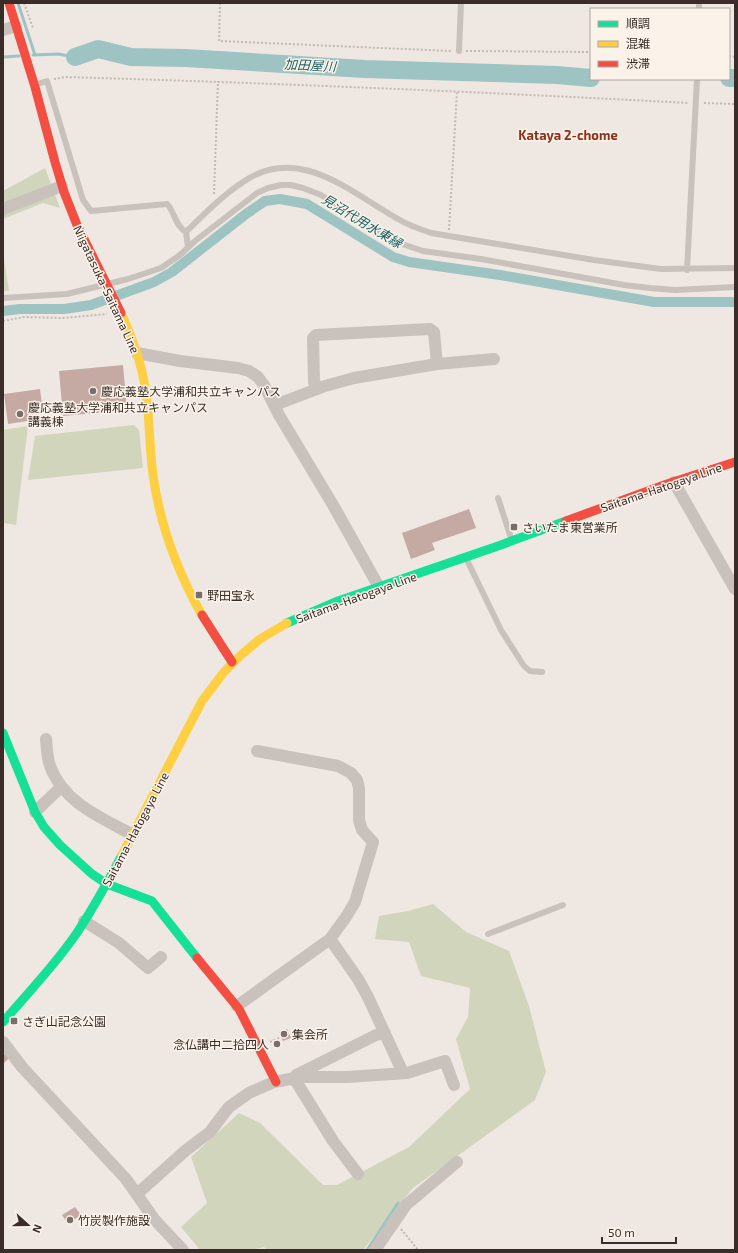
<svg xmlns="http://www.w3.org/2000/svg" width="738" height="1253" font-family="'Exo 2','Noto Sans JP',sans-serif">
<style>
.green{fill:#d1d5bc}
.lines{fill:none;stroke-linecap:round;stroke-linejoin:round}
.stream{stroke:#9dc4c2;stroke-width:3}
.canal{stroke:#9dc4c2;stroke-width:10}
.river{stroke:#9dc4c2;stroke-width:18}
.building{fill:#c4aaa2}
.path{stroke:#c1b9b4;stroke-width:2;stroke-dasharray:2 2;stroke-linecap:butt}
.lane{stroke:#c9c1bb;stroke-width:6}
.street{stroke:#c9c1bb;stroke-width:12}
.fast{stroke:#16e098;stroke-width:9}
.slow{stroke:#ffcf43;stroke-width:9}
.jam{stroke:#f24e42;stroke-width:9}
.poi-dot{fill:#796e6a;stroke:#fbf3ea;stroke-width:1.5}
.labels{text-anchor:middle;dominant-baseline:central;stroke-width:3;stroke-linejoin:round;paint-order:stroke}
.street-label{font-size:12px;fill:#3a2d29;stroke:#fbf3ea}
.poi-label{font-size:12px;fill:#3a2d29;stroke:#fbf3ea;text-anchor:start}
.water-label{font-size:13px;font-style:italic;fill:#1a5e5f;stroke:#fbf3ea}
.neighbourhood-label{font-size:13px;font-weight:bold;fill:#90311b;stroke:#fbf3ea}
</style>
<rect width="100%" height="100%" fill="#efe8e2"/>
<!-- green -->
<path class="green" d="M 45,168 L 60,208 L 43,203 L 3,219 L 3,191 Z
M 3,253 L 9,291 L 3,291 Z
M 134,425 L 139,430 L 143,468 L 28,480 L 35,436 Z
M 28,426 L 16,525 L 3,523 L 3,430 Z
M 433,904 L 466,932 L 509,951 L 529,1006 L 546,1072 L 535,1100 L 413,1188 L 363,1250 L 267,1250 L 264,1247 L 252,1250 L 200,1250 L 181,1227 L 207,1203 L 191,1157 L 239,1113 L 260,1123 L 323,1185 L 337,1185 L 409,1147 L 470,1089 L 456,1039 L 468,1017 L 470,988 L 421,976 L 409,942 L 375,939 L 379,916 L 408,911 Z"/>
<g class="lines">
<!-- stream -->
<path class="stream" d="M 18,3 L 35,55
M 33,55 L 58,54 L 75,57
M 3,57 L 19,56
M 367,1250 L 398,1203"/>
<!-- canal -->
<path class="canal" d="M 3,311 L 20,309 L 64,309 L 91,305 L 154,282 L 172,272 L 246,214 L 265,201 L 280,199 L 307,204 L 393,257 L 409,262 L 500,275 L 654,302 L 735,302"/>
<!-- river -->
<path class="river" d="M 75,57 L 98,49 L 131,57 L 185,58 L 365,69 L 557,75 L 591,78
M 729,78 L 735,78"/>
</g>
<!-- building -->
<path class="building" d="M 123,365 L 127,410 L 63,416 L 59,371 Z
M 40,389 L 42,405 L 32,407 L 34,420 L 8,424 L 4,394 Z
M 469,509 L 476,528 L 432,543 L 435,550 L 411,559 L 402,533 Z
M 287,1029 L 291,1038 L 283,1041 L 279,1032 Z
M 3,1053 L 9,1058 L 3,1064 Z
M 75,1207 L 81,1215 L 68,1224 L 62,1215 Z"/>
<g class="lines">
<!-- path -->
<path class="path" d="M 24,3 L 33,28
M 220,3 L 219,41 L 451,51
M 466,51 L 591,52
M 729,56 L 735,57
M 54,79 L 65,77 C 273,83 481,92 689,103
M 704,103 L 735,104
M 214,194 L 218,81
M 449,230 L 457,91
M 3,321 L 24,317 L 63,318 L 107,314
M 270,1042 L 281,1037
M 401,1229 L 418,1250"/>
<!-- lane -->
<path class="lane" d="M 699,9 L 699,3
M 459,51 L 461,3
M 34,85 L 47,81 L 83,200 L 91,211 L 167,204 C 175,212 175,226 186,232 L 188,247
M 186,232 C 204,214 222,196 243,182 C 299,143 351,193 398,219 C 408,225 419,229 431,233 L 594,260 L 661,269 L 735,268
M 687,270 L 697,79
M 3,298 L 67,294 L 128,279 L 161,268 L 180,255 L 195,241 L 257,193 L 268,188 L 281,185 L 291,185 L 303,188 L 321,195 L 396,242 L 423,251 L 481,259 L 624,285 L 650,288 L 675,290 L 735,287
M 498,498 L 512,541
M 466,558 L 501,630 L 524,666 L 530,671 L 542,672
M 488,934 L 563,905"/>
<!-- street -->
<path class="street" d="M 3,30 L 16,26
M 3,209 L 62,186
M 137,353 L 180,361 L 238,368 L 249,371 L 258,377 L 264,385 L 279,415 L 333,505 L 379,587
M 319,388 L 314,382 L 313,338 L 316,335 L 430,329 L 434,332 L 437,364
M 275,405 L 325,386 L 354,378 L 437,364 L 494,359
M 674,482 L 735,589
M 46,739 C 47,748 47,758 50,766 C 64,803 100,817 133,835
M 35,812 L 61,787
M 84,921 L 119,943 L 148,968 L 161,957
M 330,939 L 358,979 L 368,997 L 403,1073
M 237,1006 L 330,939 L 346,917 L 355,902 L 373,842 L 362,830 L 359,820 L 359,788 L 357,780 L 351,773 L 338,766 L 257,751
M 3,1042 L 22,1067 L 126,1179 L 154,1219 L 183,1250
M 296,1075 L 376,1035 L 385,1033
M 294,1078 L 333,1141 L 358,1174
M 137,1194 L 185,1151 L 210,1132 L 229,1107 L 249,1093 L 274,1082 L 301,1077 L 347,1077 L 407,1073 L 445,1061 L 454,1085
M 375,1250 L 406,1205 L 457,1162"/>
<!-- fast -->
<path class="fast" d="M 287,623 L 338,601 L 498,546 L 566,521
M 3,733 L 35,812 L 44,827 L 60,845 L 92,874 L 107,884 L 152,901 L 197,958
M 3,1022 C 27,994 53,967 74,937 C 92,911 107,883 122,855"/>
<!-- slow -->
<path class="slow" d="M 121,313 C 132,337 141,361 145,387 C 150,416 149,446 153,475 C 160,525 177,571 202,615
M 122,855 L 202,701 L 224,672 L 241,655 L 260,639 L 287,623"/>
<!-- jam -->
<path class="jam" d="M 9,3 L 35,87 L 55,162 L 64,192 L 77,225 L 121,313
M 566,521 L 667,484 L 735,462
M 202,615 L 232,662
M 197,958 L 239,1009 L 276,1082"/>
</g>
<!-- markers -->
<g class="poi-dot">
<circle cx="93" cy="391" r="4"/>
<circle cx="20" cy="414" r="4"/>
<rect x="510" y="523" width="8" height="8" rx="2"/>
<rect x="195" y="591" width="8" height="8" rx="2"/>
<rect x="10" y="1017" width="8" height="8" rx="2"/>
<circle cx="284" cy="1034" r="4"/>
<circle cx="277" cy="1044" r="4"/>
<circle cx="70" cy="1220" r="4"/>
</g>
<g class="labels">
<!-- street labels -->
<g class="street-label">
<text transform="translate(107 289) rotate(65)">Niigatasuka-Saitama Line</text>
<text transform="translate(661 487) rotate(-19)">Saitama-Hatogaya Line</text>
<text transform="translate(356 597) rotate(-20)">Saitama-Hatogaya Line</text>
<text transform="translate(135 829) rotate(-62)">Saitama-Hatogaya Line</text>
</g>
<!-- poi labels -->
<g class="poi-label">
<text x="101" y="391">慶応義塾大学浦和共立キャンパス</text>
<text x="28" y="407">慶応義塾大学浦和共立キャンパス<tspan x="28" dy="14">講義棟</tspan></text>
<text x="522" y="527">さいたま東営業所</text>
<text x="207" y="595">野田宝永</text>
<text x="22" y="1021">さぎ山記念公園</text>
<text x="292" y="1034">集会所</text>
<text x="269" y="1044" text-anchor="end">念仏講中二拾四人</text>
<text x="78" y="1220">竹炭製作施設</text>
</g>
<!-- water labels -->
<g class="water-label">
<text transform="translate(310 65) rotate(3)">加田屋川</text>
<text transform="translate(362 221) rotate(31)">見沼代用水東縁</text>
</g>
<!-- neighbourhood labels -->
<g class="neighbourhood-label">
<text x="568" y="135">Kataya 2-chome</text>
</g>
</g>
<!-- border -->
<rect width="738" height="1253" fill="none" stroke="#3a2d29" stroke-width="8"/>
<!-- legend -->
<rect x="590" y="8" width="140" height="72" fill="#fbf3ea" stroke="#aea49d"/>
<rect x="598" y="21" width="20" height="6" fill="#16e098" stroke="#aea49d"/>
<text x="626" y="28" font-size="12" fill="#3a2d29">順調</text>
<rect x="598" y="41" width="20" height="6" fill="#ffcf43" stroke="#aea49d"/>
<text x="626" y="48" font-size="12" fill="#3a2d29">混雑</text>
<rect x="598" y="61" width="20" height="6" fill="#f24e42" stroke="#aea49d"/>
<text x="626" y="68" font-size="12" fill="#3a2d29">渋滞</text>
<!-- north arrow -->
<g transform="translate(28 1225) rotate(111)" stroke="#fbf3ea" stroke-width="3" paint-order="stroke">
<path d="M0-3L7 15L0 10L-7 15Z" fill="#3a2d29"/>
<text y="-6" font-size="11" font-weight="bold" text-anchor="middle" fill="#3a2d29">N</text>
</g>
<!-- scale -->
<path d="M602 1237v6h74v-6" fill="none" stroke="#3a2d29" stroke-width="2"/>
<text x="608" y="1237" font-size="12" fill="#3a2d29" stroke="#fbf3ea" stroke-width="3" paint-order="stroke">50 m</text>
</svg>
